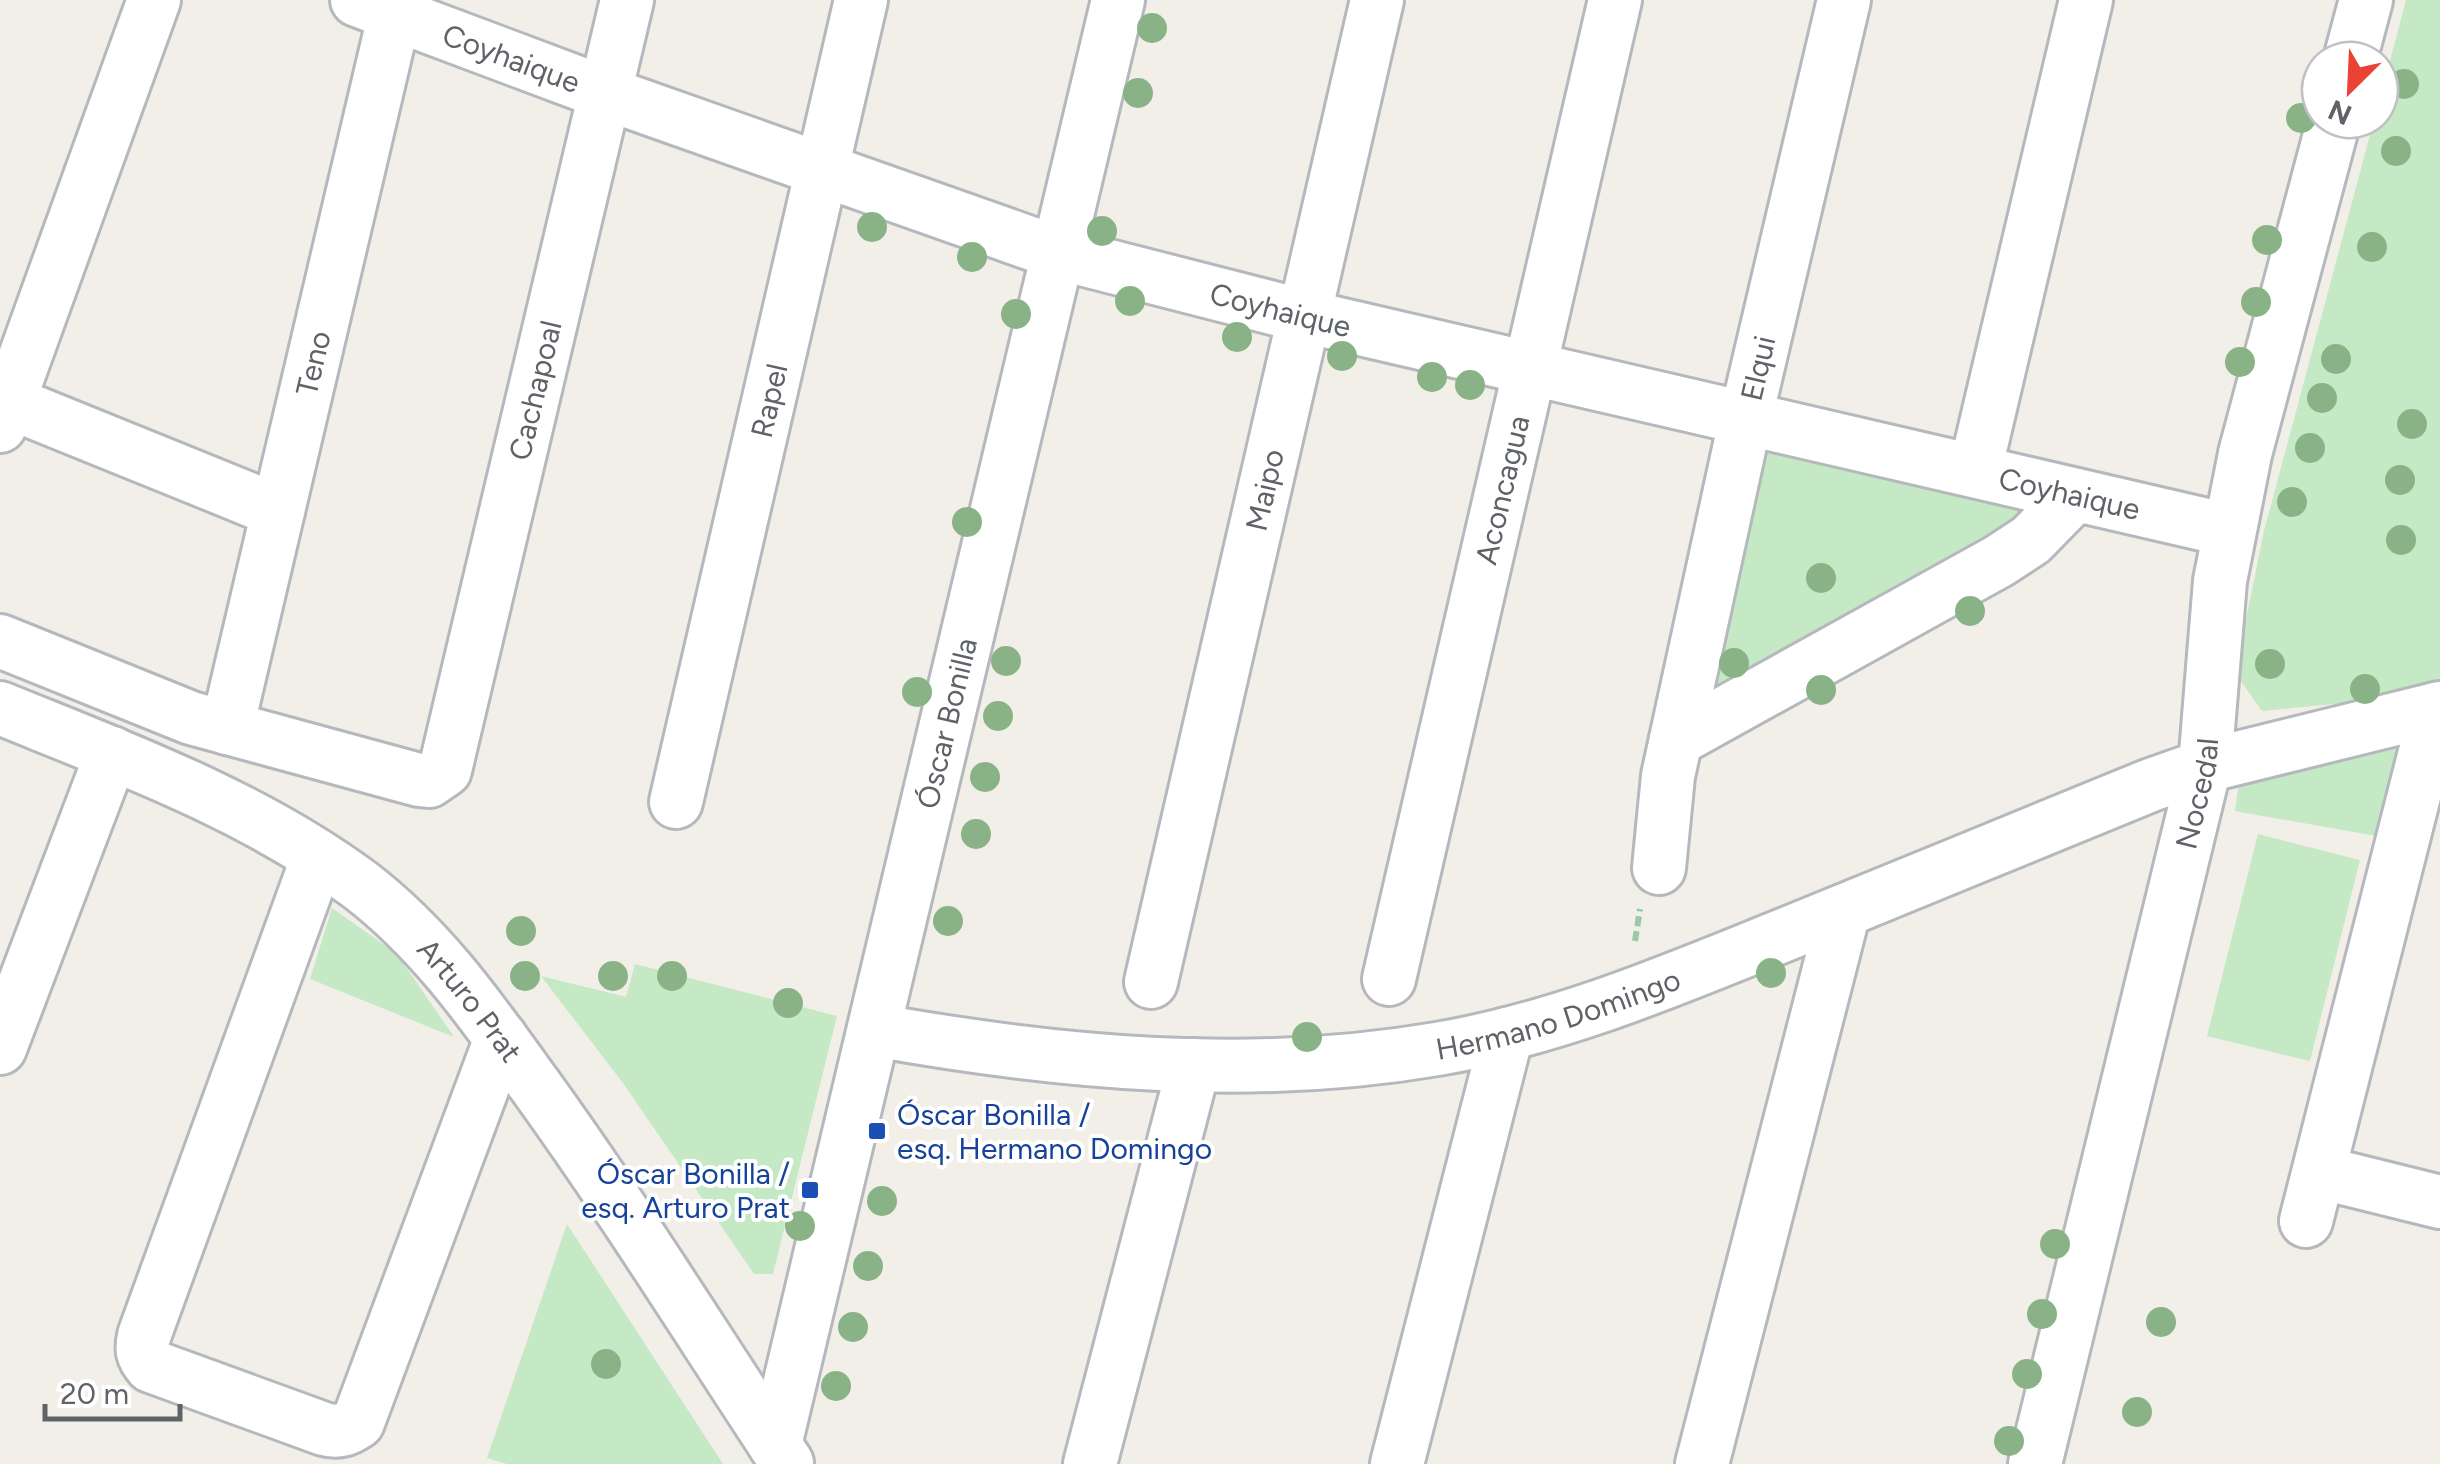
<svg xmlns="http://www.w3.org/2000/svg" width="2440" height="1464" font-family="Figtree,sans-serif">
<style>
.green{fill:#c5e8c5}
.lines{fill:none;stroke-linecap:round;stroke-linejoin:round}
.minor-casing{stroke:#b5b8bc;stroke-width:58}
.path{stroke:#9cc7a9;stroke-width:6;stroke-dasharray:10 5;stroke-linecap:butt}
.minor{stroke:#fff;stroke-width:52}
.tree{fill:#89b387}
.transit-dot{fill:#1a4fb4;stroke:#fff;stroke-width:4}
.labels{text-anchor:middle;dominant-baseline:central;stroke-width:8;stroke-linejoin:round;paint-order:stroke}
.street-label{font-size:30px;fill:#5f6368;stroke:#fff}
.transit-label{font-size:30px;fill:#164399;stroke:#fff;text-anchor:start}
</style>
<rect width="100%" height="100%" fill="#f1efe8"/>
<!-- green -->
<path class="green" d="M 2406,0 L 2440,0 L 2440,682 L 2404,697 L 2262,711 L 2235,673 L 2264,531 L 2374,120 L 2380,120 L 2380,99 Z
M 1756,438 L 2043,514 L 1702,696 Z
M 2394,738 L 2402,745 L 2376,836 L 2235,811 L 2238,789 L 2253,773 Z
M 2258,834 L 2360,860 L 2310,1061 L 2207,1036 Z
M 332,908 L 397,954 L 454,1037 L 310,979 Z
M 635,964 L 837,1016 L 773,1274 L 754,1274 L 623,1083 L 541,976 L 626,997 Z
M 567,1224 L 723,1464 L 507,1464 L 487,1458 Z"/>
<g class="lines">
<!-- minor casing -->
<g class="minor-casing">
<g id="minor">
<path id="s1" d="M 357,0 L 605,93 L 1058,253 L 1304,316 L 2228,530"/>
<path d="M 2350,60 L 2366,0"/>
<path d="M 9,402 L 278,511"/>
<path d="M 0,426 L 154,0"/>
<path d="M 1975,471 L 2086,0"/>
<path id="s2" d="M 0,641 L 191,718 L 419,780 L 429,781 L 445,770 L 627,0"/>
<path id="s3" d="M 0,708 C 123,758 252,805 360,885 C 432,940 482,1012 534,1084 C 623,1207 703,1336 787,1463"/>
<path id="s4" d="M 227,728 L 398,0"/>
<path d="M 1676,740 L 1999,561 L 2031,540 L 2075,495"/>
<path id="s5" d="M 676,802 L 861,0"/>
<path d="M 318,857 L 144,1336 C 141,1349 142,1356 151,1366 L 324,1429 C 338,1433 346,1430 358,1422 L 501,1038"/>
<path id="s6" d="M 1659,868 L 1668,776 L 1746,417 L 1844,0"/>
<path id="s7" d="M 1389,979 L 1615,0"/>
<path id="s8" d="M 1151,982 L 1377,0"/>
<path id="s9" d="M 874,1030 C 1059,1063 1250,1081 1437,1049 C 1562,1028 1677,978 1794,931 C 1913,882 2032,834 2151,785 L 2205,766 L 2440,708"/>
<path d="M 0,1048 L 112,753"/>
<path d="M 2319,1172 L 2440,1202"/>
<path d="M 2306,1221 L 2436,709"/>
<path id="s10" d="M 775,1445 L 1118,0"/>
<path d="M 1090,1464 L 1194,1065"/>
<path d="M 1397,1464 L 1507,1034"/>
<path d="M 1702,1464 L 1844,911"/>
<path id="s11" d="M 2035,1464 L 2205,766 L 2220,581 L 2245,454 L 2334,120"/>
</g>
</g>
<!-- path -->
<path class="path" d="M 1635,941 L 1640,909"/>
<!-- minor -->
<use href="#minor" class="minor"/>
</g>
<!-- trees -->
<g class="tree">
<circle cx="1152" cy="28" r="15"/>
<circle cx="2404" cy="84" r="15"/>
<circle cx="1138" cy="93" r="15"/>
<circle cx="2301" cy="118" r="15"/>
<circle cx="2396" cy="151" r="15"/>
<circle cx="872" cy="227" r="15"/>
<circle cx="1102" cy="231" r="15"/>
<circle cx="2267" cy="240" r="15"/>
<circle cx="2372" cy="247" r="15"/>
<circle cx="972" cy="257" r="15"/>
<circle cx="1130" cy="301" r="15"/>
<circle cx="2256" cy="302" r="15"/>
<circle cx="1016" cy="314" r="15"/>
<circle cx="1237" cy="337" r="15"/>
<circle cx="1342" cy="356" r="15"/>
<circle cx="2336" cy="359" r="15"/>
<circle cx="2240" cy="362" r="15"/>
<circle cx="1432" cy="377" r="15"/>
<circle cx="1470" cy="385" r="15"/>
<circle cx="2322" cy="398" r="15"/>
<circle cx="2412" cy="424" r="15"/>
<circle cx="2310" cy="448" r="15"/>
<circle cx="2400" cy="480" r="15"/>
<circle cx="2292" cy="502" r="15"/>
<circle cx="967" cy="522" r="15"/>
<circle cx="2401" cy="540" r="15"/>
<circle cx="1821" cy="578" r="15"/>
<circle cx="1970" cy="611" r="15"/>
<circle cx="1006" cy="661" r="15"/>
<circle cx="1734" cy="663" r="15"/>
<circle cx="2270" cy="664" r="15"/>
<circle cx="2365" cy="689" r="15"/>
<circle cx="1821" cy="690" r="15"/>
<circle cx="917" cy="692" r="15"/>
<circle cx="998" cy="716" r="15"/>
<circle cx="985" cy="777" r="15"/>
<circle cx="976" cy="834" r="15"/>
<circle cx="948" cy="921" r="15"/>
<circle cx="521" cy="931" r="15"/>
<circle cx="1771" cy="973" r="15"/>
<circle cx="525" cy="976" r="15"/>
<circle cx="613" cy="976" r="15"/>
<circle cx="672" cy="976" r="15"/>
<circle cx="788" cy="1003" r="15"/>
<circle cx="1307" cy="1037" r="15"/>
<circle cx="882" cy="1201" r="15"/>
<circle cx="800" cy="1226" r="15"/>
<circle cx="2055" cy="1244" r="15"/>
<circle cx="868" cy="1266" r="15"/>
<circle cx="2042" cy="1314" r="15"/>
<circle cx="2161" cy="1322" r="15"/>
<circle cx="853" cy="1327" r="15"/>
<circle cx="606" cy="1364" r="15"/>
<circle cx="2027" cy="1374" r="15"/>
<circle cx="836" cy="1386" r="15"/>
<circle cx="2137" cy="1412" r="15"/>
<circle cx="2009" cy="1441" r="15"/>
</g>
<!-- markers -->
<g class="transit-dot">
<rect x="867" y="1121" width="20" height="20" rx="5"/>
<rect x="800" y="1180" width="20" height="20" rx="5"/>
</g>
<g class="labels">
<!-- street labels -->
<g class="street-label">
<text stroke="none"><textPath href="#s1" startOffset="165">Coyhaique</textPath></text>
<text stroke="none"><textPath href="#s1" startOffset="975">Coyhaique</textPath></text>
<text stroke="none"><textPath href="#s4" startOffset="375">Teno</textPath></text>
<text stroke="none"><textPath href="#s6" startOffset="510">Elqui</textPath></text>
<text stroke="none"><textPath href="#s2" startOffset="862">Cachapoal</textPath></text>
<text stroke="none"><textPath href="#s5" startOffset="412">Rapel</textPath></text>
<text stroke="none"><textPath href="#s7" startOffset="502">Aconcagua</textPath></text>
<text stroke="none"><textPath href="#s8" startOffset="505">Maipo</textPath></text>
<text stroke="none"><textPath href="#s1" startOffset="1785">Coyhaique</textPath></text>
<text stroke="none"><textPath href="#s10" startOffset="742">Óscar Bonilla</textPath></text>
<text stroke="none"><textPath href="#s11" startOffset="690">Nocedal</textPath></text>
<text stroke="none"><textPath href="#s3" startOffset="562">Arturo Prat</textPath></text>
<text stroke="none"><textPath href="#s9" startOffset="692">Hermano Domingo</textPath></text>
</g>
<!-- transit labels -->
<g class="transit-label">
<text x="897" y="1114">Óscar Bonilla /<tspan x="897" dy="34">esq. Hermano Domingo</tspan></text>
<text x="790" y="1173" text-anchor="end">Óscar Bonilla /<tspan x="790" dy="34">esq. Arturo Prat</tspan></text>
</g>
</g>
<!-- north arrow -->
<g transform="translate(2350 90) rotate(204)"><circle r="48" fill="#ffffff" stroke="#bfc1c3" stroke-width="2.5"/>
<path d="M0-8L18 38L0 25L-18 38Z" fill="#ea4335"/>
<text y="-15" font-size="28" font-weight="bold" text-anchor="middle" fill="#5f6368">N</text>
</g>
<!-- scale -->
<path d="M45 1404v15h135v-15" fill="none" stroke="#5f6368" stroke-width="5"/>
<text x="60" y="1404" font-size="30" fill="#5f6368" stroke="#ffffff" stroke-width="8" paint-order="stroke">20 m</text>
</svg>
